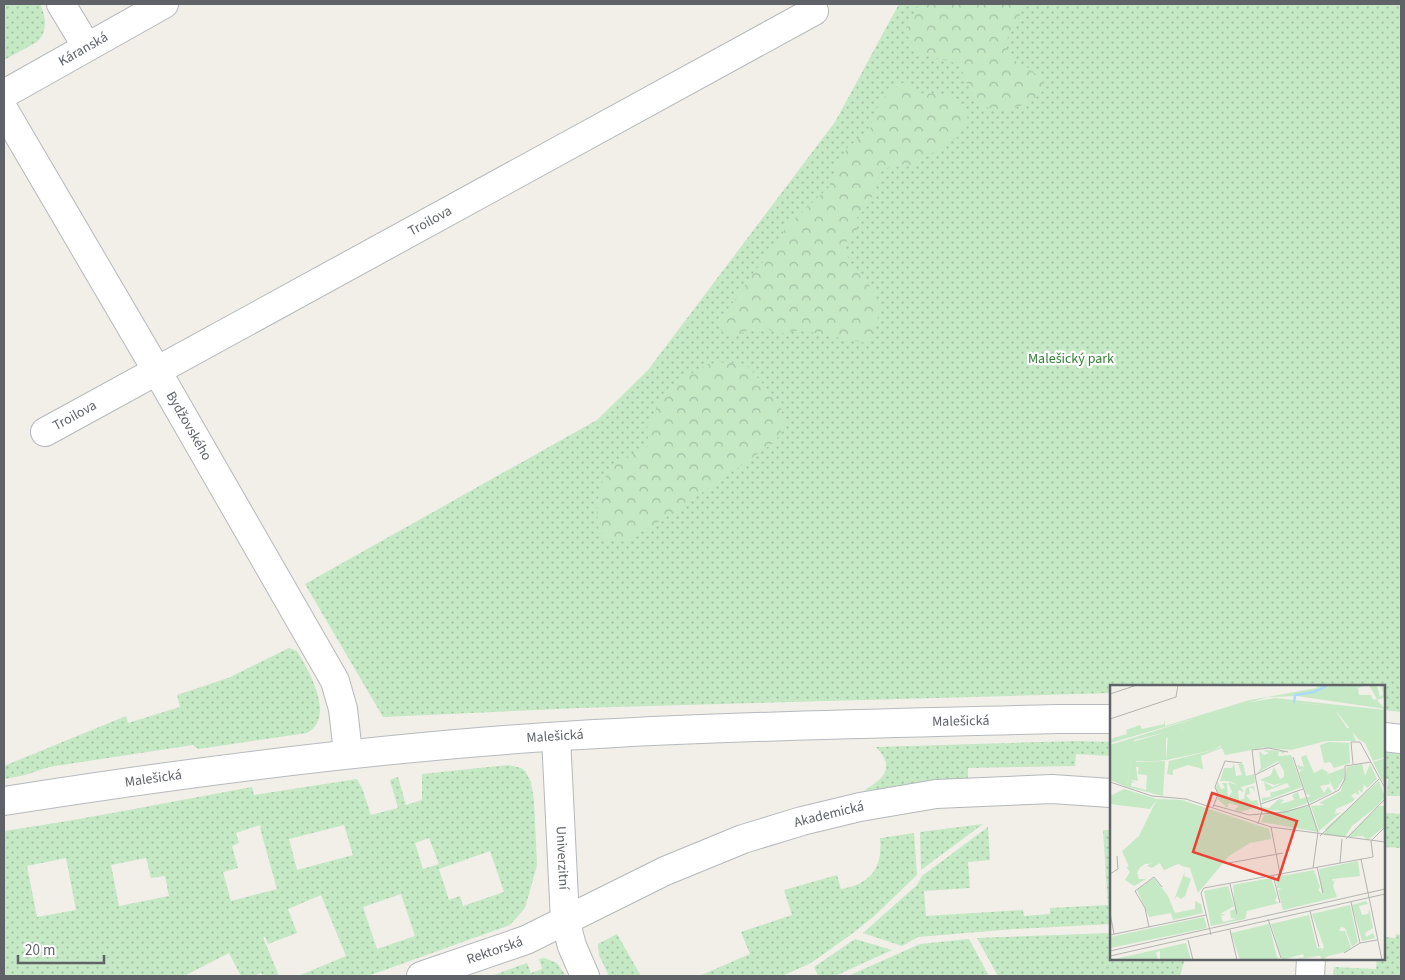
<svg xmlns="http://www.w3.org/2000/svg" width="1405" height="980" font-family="'Source Sans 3',sans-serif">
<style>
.green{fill:url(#green-dots);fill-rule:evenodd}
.forest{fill:url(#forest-crowns)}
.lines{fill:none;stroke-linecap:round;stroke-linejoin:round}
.street-casing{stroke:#b5b8bc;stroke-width:30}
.secondary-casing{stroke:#b6babf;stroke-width:30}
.street{stroke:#fff;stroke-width:28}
.secondary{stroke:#fff;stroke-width:28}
.labels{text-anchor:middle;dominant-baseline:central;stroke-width:4.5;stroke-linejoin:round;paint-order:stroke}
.street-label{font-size:14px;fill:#5f6368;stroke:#fff}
.park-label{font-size:14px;fill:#348238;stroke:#fff}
.inset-river{fill:none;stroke:#aadaff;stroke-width:2.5}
.inset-road{fill:none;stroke:#b3b3b1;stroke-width:1}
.view{fill:#ea4335;fill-opacity:0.15;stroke:#ea4335;stroke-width:2.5}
.inset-edge{fill:none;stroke:#5f6368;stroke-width:2.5}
</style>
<defs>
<pattern id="green-dots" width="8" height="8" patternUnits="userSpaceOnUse" patternTransform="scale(1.25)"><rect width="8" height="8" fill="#c5e8c5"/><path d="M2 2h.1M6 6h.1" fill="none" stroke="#a3c0a4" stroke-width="1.8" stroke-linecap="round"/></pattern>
<pattern id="forest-crowns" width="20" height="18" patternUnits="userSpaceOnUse" patternTransform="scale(1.25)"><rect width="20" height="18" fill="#c5e8c5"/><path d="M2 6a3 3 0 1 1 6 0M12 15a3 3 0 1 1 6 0" fill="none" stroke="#a3c0a4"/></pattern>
</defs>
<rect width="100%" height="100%" fill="#f1efe8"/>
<!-- green -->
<path class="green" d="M 4,4 L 40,4 C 46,16 48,32 37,42 L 4,60 Z
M 899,4 L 1401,4 L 1401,712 L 1384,710 L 1384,686 L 1111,686 L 1111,693 L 580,708 L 383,717 L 305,584 L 597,420 L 648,370 L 835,122 Z
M 289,648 L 297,651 C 309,671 336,717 307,733 L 198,749 L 193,745 L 49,767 L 25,775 L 4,779 L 4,766 L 126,716 L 128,723 L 180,707 L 177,695 L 228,678 Z
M 1075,741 L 1111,742 L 1111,756 L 1076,754 L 1075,766 L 968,768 L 968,778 L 863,791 C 884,779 896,768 876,747 Z
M 1384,752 L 1401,754 L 1401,796 L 1387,796 L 1388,779 L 1384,778 Z
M 508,765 L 521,768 L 525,771 L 531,782 L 534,801 L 537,865 L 525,908 L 510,925 L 368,976 L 298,976 L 346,956 L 321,895 L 288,909 L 297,933 L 268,944 L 265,937 L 263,937 L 279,976 L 263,976 L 261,973 L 253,976 L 241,976 L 229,953 L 184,976 L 4,976 L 4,831 C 87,819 169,802 252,787 L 254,795 L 357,779 L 362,788 L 371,815 L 398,808 L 390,780 L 398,777 L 406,805 L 422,800 L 422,774 ZM 260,825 L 261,828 L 260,828 L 277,889 L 231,901 L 223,872 L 238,868 L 232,846 L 239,843 L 236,833 ZM 344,825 L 353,855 L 297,870 L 289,839 ZM 429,838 L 439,864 L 423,869 L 415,843 ZM 490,851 L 504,892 L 463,906 L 460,896 L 449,900 L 439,869 ZM 66,858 L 76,910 L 37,917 L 27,866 ZM 146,858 L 151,878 L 165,876 L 169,896 L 119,906 L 111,865 ZM 401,894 L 415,936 L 377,949 L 363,907 Z
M 1385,813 L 1401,814 L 1401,848 L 1384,847 Z
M 983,824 L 921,870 L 920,832 Z
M 988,827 L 990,860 L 968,862 L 970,888 L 924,891 L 926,916 L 1023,910 L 1024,916 L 1050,914 L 1050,908 L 1108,905 L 1103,830 L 1111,830 L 1111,924 L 1014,929 L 918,937 L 902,946 L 863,933 L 917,885 L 922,876 Z
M 914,833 L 917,875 L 873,917 L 853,933 L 811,963 L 782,976 L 699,976 L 750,954 L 741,932 L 792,915 L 784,890 L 837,875 L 841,889 C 871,884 883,868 880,838 Z
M 1111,933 L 1111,959 L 1185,959 L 1180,976 L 998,976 L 977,938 Z
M 617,934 L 641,976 L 609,976 L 599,955 L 598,944 Z
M 1396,934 L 1401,935 L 1401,976 L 1333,976 L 1334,967 L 1376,969 L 1377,959 L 1384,959 L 1384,937 L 1396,938 Z
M 855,939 L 892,950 L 835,976 L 818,976 L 814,967 Z
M 969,939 L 989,976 L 848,976 L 920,944 Z
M 544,958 L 557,963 L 566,976 L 491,976 L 527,963 L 531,973 L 542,969 L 539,959 Z"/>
<!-- forest -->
<path class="forest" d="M 919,4 L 1026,4 L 1005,43 L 1012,59 L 1028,68 L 1042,79 L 1043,91 L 1028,104 L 1004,110 L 977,106 L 959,64 L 918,53 L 905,32 Z
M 906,81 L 919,93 C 941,95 963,92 968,120 L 963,124 L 959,136 L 928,156 L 912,165 L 896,164 L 881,171 L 870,202 L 857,218 L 857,232 L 854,238 L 844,243 L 850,265 L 871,287 L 881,307 L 874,331 L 866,343 L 800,330 L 785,333 L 775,333 L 766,328 L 751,329 L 735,336 L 725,335 L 719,328 L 717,320 L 731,305 L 754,272 L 778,243 L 786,227 L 829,187 L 836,168 L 848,147 L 870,130 C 876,104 883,95 906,81 Z
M 730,362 L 748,367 L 779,402 L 785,423 L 776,441 L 676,511 L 626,542 L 607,539 L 598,529 L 597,504 L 601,484 L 613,465 L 649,446 L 647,428 L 659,403 L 684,378 L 708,364 Z"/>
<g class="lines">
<!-- street casing -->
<g class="street-casing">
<g id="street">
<path d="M 61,4 L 87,47"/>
<path id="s1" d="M 4,94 L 164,4"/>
<path id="s2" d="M 4,110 L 157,371 L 335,681 L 343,709 L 348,753"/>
<path id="s3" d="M 45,432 L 814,11"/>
<path id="s4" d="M 556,737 L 565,920 L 572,946 L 585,976"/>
<path id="s5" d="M 421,976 L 526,940 L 665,871 L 743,839 L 802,821 L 860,807 L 936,794 L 1052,789 L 1111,793"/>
<path d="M 1310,976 L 1311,959"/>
</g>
</g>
<!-- secondary casing -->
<g class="secondary-casing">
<g id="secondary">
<path d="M 1384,737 L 1401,739"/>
<path id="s6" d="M 4,801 C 207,769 411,743 616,733 C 763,725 910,723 1057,719 L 1111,719"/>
</g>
</g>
<!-- street -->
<use href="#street" class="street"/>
<!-- secondary -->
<use href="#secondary" class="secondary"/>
</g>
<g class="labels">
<!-- street labels -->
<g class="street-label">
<text stroke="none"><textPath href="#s1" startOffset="91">Káranská</textPath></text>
<text stroke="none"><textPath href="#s3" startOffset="439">Troilova</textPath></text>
<text stroke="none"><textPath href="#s3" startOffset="34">Troilova</textPath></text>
<text stroke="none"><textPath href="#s2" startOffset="366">Bydžovského</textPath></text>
<text stroke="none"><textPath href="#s6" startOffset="961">Malešická</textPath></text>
<text stroke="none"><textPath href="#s6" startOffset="555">Malešická</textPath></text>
<text stroke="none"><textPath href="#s6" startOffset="151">Malešická</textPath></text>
<text stroke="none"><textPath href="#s5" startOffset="440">Akademická</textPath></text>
<text stroke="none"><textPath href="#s4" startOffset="121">Univerzitní</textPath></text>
<text stroke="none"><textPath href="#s5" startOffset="78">Rektorská</textPath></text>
</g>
<!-- park labels -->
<g class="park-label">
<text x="1071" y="359">Malešický park</text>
</g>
</g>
<!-- overview -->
<g transform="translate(1110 685)">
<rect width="275" height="275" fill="#f1efe8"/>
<path d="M 206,0 L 256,0 L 248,3 L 249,10 L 261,10 L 263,15 L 267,14 L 259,0 L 267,0 L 270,12 L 273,10 L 271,0 L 275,0 L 275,12 L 267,15 L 275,24 L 187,11 L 158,12 L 0,58 L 3,53 L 17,49 L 16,45 L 30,40 L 32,44 L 46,41 L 54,39 L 55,34 L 55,41 L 140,15 L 207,3 ZM 165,13 L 275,25 L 275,72 L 263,76 L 255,58 L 248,54 L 227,27 L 212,20 L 177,17 L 71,45 L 56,53 L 56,75 L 46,76 L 46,57 L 53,48 L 24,55 L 26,77 L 0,77 L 0,60 L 131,19 ZM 125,51 L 123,56 L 133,60 L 152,61 L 152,63 L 115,70 L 112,63 L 91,71 L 93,84 L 78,80 L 63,85 L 63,90 L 57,89 L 59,76 L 104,65 L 111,62 L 111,57 ZM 218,57 L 239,58 L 240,78 L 224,83 L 220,77 L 214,78 L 210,60 ZM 152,65 L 174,66 L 174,69 L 169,66 L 168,71 L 181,70 L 192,102 L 152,117 L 152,113 L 161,112 L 160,108 L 180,102 L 177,98 L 156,106 L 154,97 L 163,102 L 174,97 L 164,100 L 150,95 L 161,90 L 164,82 L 170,94 L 174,92 L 174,86 L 168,76 L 147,88 L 151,83 L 149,66 L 154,70 L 159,68 ZM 196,70 L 204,88 L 212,84 L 219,88 L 212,91 L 217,89 L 220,99 L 210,101 L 214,108 L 218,102 L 222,107 L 200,118 L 197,113 L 200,110 L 196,109 L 189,87 L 194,84 L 189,85 L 187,80 L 194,82 L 191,72 ZM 124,78 L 126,91 L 132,90 L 128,79 L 133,79 L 136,91 L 144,89 L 145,98 L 131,102 L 134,107 L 128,105 L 129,115 L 134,114 L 136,103 L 144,101 L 145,108 L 143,103 L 139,103 L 140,109 L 136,110 L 141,116 L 147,115 L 150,126 L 147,122 L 131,127 L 124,125 L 129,121 L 119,118 L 117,123 L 108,114 L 105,118 L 108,112 L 115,113 L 109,110 L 106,103 L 108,97 L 111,104 L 115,103 L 112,98 L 117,98 L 118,112 L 122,107 L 118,97 L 129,101 L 119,96 L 110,96 L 114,83 L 122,83 ZM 252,79 L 255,91 L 260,79 L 267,94 L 257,103 L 254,99 L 252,108 L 248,104 L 249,110 L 245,108 L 241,111 L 245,114 L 242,117 L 226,124 L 225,129 L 231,127 L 209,146 L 201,121 L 215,120 L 209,118 L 231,106 L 237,82 ZM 269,96 L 275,112 L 266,122 L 242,141 L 235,152 L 214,150 L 216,143 ZM 188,107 L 190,114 L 196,112 L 198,118 L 175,126 L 153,125 L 152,122 L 159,123 L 169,114 L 174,115 L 170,119 L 184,115 L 182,110 ZM 47,114 L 72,115 L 159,144 L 161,154 L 140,158 L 119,171 L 88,208 L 80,183 L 72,181 L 70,177 L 54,185 L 50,178 L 35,179 L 22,188 L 12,166 L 29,151 ZM 199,121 L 208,147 L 151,137 L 154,130 ZM 269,121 L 275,121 L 275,137 L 269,139 L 275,137 L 275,141 L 258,155 L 253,151 L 237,152 ZM 248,176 L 250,191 L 222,194 L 223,197 L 225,194 L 223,201 L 227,212 L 173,225 L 168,205 L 172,204 L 167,203 L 166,192 L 204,185 L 210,202 L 208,205 L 212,209 L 209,184 ZM 44,193 L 58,211 L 65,228 L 85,224 L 85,216 L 91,219 L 93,228 L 63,235 L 61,228 L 39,232 L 27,205 ZM 161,193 L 167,211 L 165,216 L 169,218 L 137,226 L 135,234 L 101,241 L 94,206 L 118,201 L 124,221 L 110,229 L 116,229 L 111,231 L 113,237 L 126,234 L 121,233 L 120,226 L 125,224 L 123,200 ZM 256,216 L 258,219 L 249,221 L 252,230 L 258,229 L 259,224 L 263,243 L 255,248 L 256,252 L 263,248 L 265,253 L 252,256 L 242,220 ZM 240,220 L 248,257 L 242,262 L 235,243 L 231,242 L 229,246 L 235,246 L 241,263 L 235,267 L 218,271 L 213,275 L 210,271 L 222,269 L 183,275 L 194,272 L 193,269 L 172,275 L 161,239 L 199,230 L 207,263 L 212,263 L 211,267 L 214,262 L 202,229 ZM 94,232 L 97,243 L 0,263 L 0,252 ZM 159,239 L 167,272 L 171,275 L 130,275 L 121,248 ZM 76,258 L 81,275 L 50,275 L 50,266 L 46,267 L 48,275 L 0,275 Z" fill="#c5e8c5"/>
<path d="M 177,17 L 212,20 L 225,25 L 237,43 L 241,43 L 246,56 L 216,56 L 181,65 L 127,60 L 121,58 L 125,51 L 104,65 L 56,75 L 58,49 L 148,22 ZM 54,48 L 46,57 L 46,76 L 26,76 L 22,57 ZM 275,73 L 275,101 L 263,77 ZM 0,77 L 21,77 L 17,102 L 0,95 ZM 14,104 L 47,114 L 40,124 L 0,119 L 0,111 ZM 61,120 L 64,124 L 59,132 L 62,136 L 54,142 L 43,142 L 41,138 L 47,137 L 54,122 ZM 50,153 L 62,159 L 53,162 L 48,172 L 43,173 L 41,165 ZM 106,169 L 111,169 L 114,175 L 104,185 L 101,184 L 97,193 L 93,193 L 92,183 L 99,181 L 108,173 ZM 74,171 L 74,178 L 78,180 L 76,182 L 68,179 L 54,185 L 50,178 L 42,183 L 37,181 L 44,177 L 71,175 ZM 26,180 L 30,182 L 27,188 L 29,194 L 36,194 L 24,201 L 15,195 L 20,187 L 16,182 Z" fill="#c5e8c5"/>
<path d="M 55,76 L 53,111 L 17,102 L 21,77 ZM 26,82 L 29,82 L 28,89 L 37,90 L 36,105 L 21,101 L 22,97 L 27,99 L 21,95 L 28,96 ZM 234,83 L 234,93 L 225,106 L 216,90 ZM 75,186 L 74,191 L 81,194 L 75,211 L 71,214 L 67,211 L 64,215 Z" fill="#c5e8c5" fill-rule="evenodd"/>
<path class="inset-river" d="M 184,18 L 185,10 L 204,7 L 218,0"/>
<path class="inset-road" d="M 0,9 L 27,0M 0,34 L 66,12 L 68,0M 183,72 L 208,147 L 203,183M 243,79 L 241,57 L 250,57 L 275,103M 145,90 L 142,65 L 159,63 L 178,67M 0,97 L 42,111 L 76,114 L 161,142 L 275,157M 151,119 L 193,104M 103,120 L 139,130 L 175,127 L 199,120 L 229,105 L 235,94 L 235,81 L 261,77M 103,122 L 108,109 L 105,102 L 115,76 L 132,78M 148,139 L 152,126 L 145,90 L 169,78M 161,142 L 170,189M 210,151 L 269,94M 236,154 L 275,114M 261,156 L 275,142M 251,174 L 272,275M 119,178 L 173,168M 230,178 L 232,154M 207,182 L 213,208M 0,189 L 8,184 L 7,171M 163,190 L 170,218M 120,199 L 127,229M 241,217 L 250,258 L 267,255M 200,226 L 209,262M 0,228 L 4,249M 158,234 L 171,273M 39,242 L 35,223 L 25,206 L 44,192 L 52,202M 120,245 L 127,275M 0,250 L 96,230M 101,250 L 91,208 L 94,203 L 263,172 L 261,156M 78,255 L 83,275M 0,266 L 275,204M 234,268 L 250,258M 0,271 L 275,209"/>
<path class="view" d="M 102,108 L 187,136 L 168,195 L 83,167 Z"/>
<rect width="275" height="275" class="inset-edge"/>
</g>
<!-- border -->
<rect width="1405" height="980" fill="none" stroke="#5f6368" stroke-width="10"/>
<!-- scale -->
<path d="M18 955v8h86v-8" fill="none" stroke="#5f6368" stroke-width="2.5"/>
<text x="25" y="955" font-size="15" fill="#5f6368" stroke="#ffffff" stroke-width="4" paint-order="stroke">20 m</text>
</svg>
